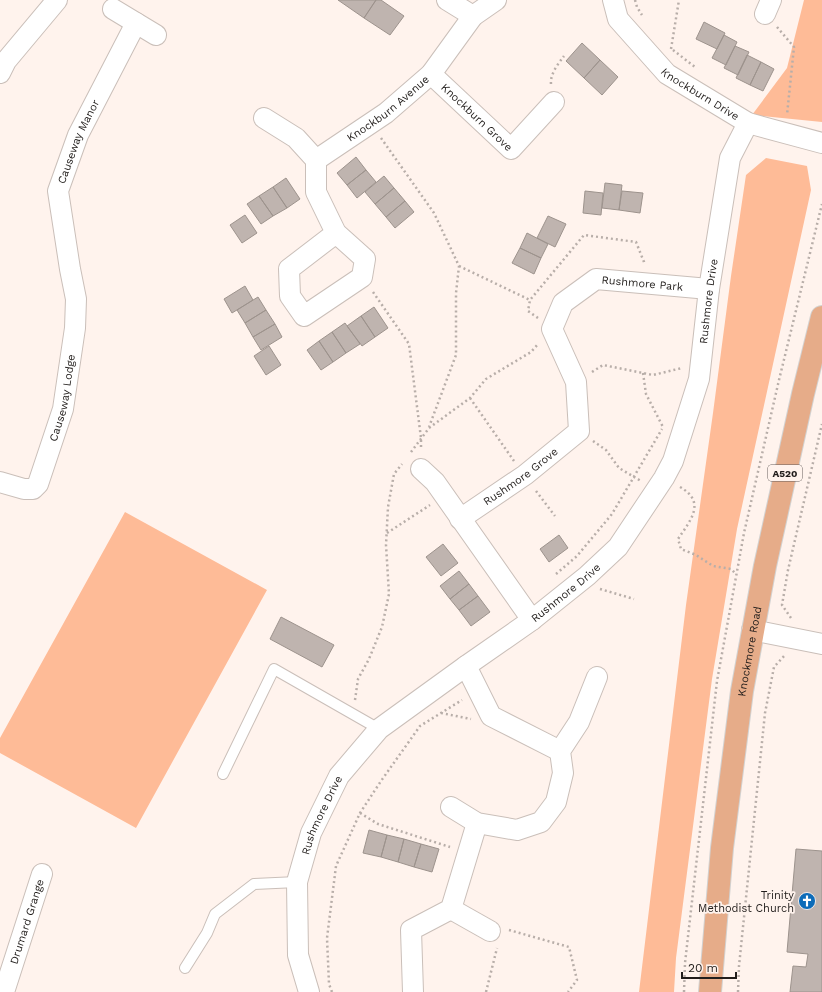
<svg xmlns="http://www.w3.org/2000/svg" width="822" height="992" font-family="'Work Sans',sans-serif">
<style>
.green{fill:#febb97}
.building{fill:#bfb4af;stroke:#9d938d}
.lines{fill:none;stroke-linecap:round;stroke-linejoin:round}
.lane-casing{stroke:#cabfb9;stroke-width:12}
.street-casing{stroke:#cabfb9;stroke-width:22}
.primary-casing{stroke:#d3d2d1;stroke-width:24}
.path{stroke:#b8aea9;stroke-width:2.5;stroke-dasharray:2 3;stroke-linecap:butt}
.lane{stroke:#fff;stroke-width:10}
.street{stroke:#fff;stroke-width:20}
.primary{stroke:#e6ac89;stroke-width:22}
.labels{text-anchor:middle;dominant-baseline:central;stroke-width:3.5;stroke-linejoin:round;paint-order:stroke}
.shield{fill:#fff3ed;stroke:#645d5a;stroke-width:1}
.shield-label{font-size:10px;font-weight:bold;fill:#211d1b}
.street-label{font-size:11px;fill:#211d1b;stroke:#fff3ed}
.poi-label{font-size:11px;fill:#211d1b;stroke:#fff3ed;text-anchor:end}
</style>
<rect width="100%" height="100%" fill="#fff3ed"/>
<!-- green -->
<path class="green" d="M 804,0 L 822,0 L 822,122 L 752,115 L 787,68 Z
M 766,158 L 807,166 L 811,190 L 737,529 L 712,679 L 676,958 L 674,992 L 639,992 L 686,605 L 713,413 L 731,276 L 746,175 Z
M 125,512 L 267,590 L 136,828 L 0,753 L 0,738 Z"/>
<!-- building -->
<path class="building" d="M 338,0 L 376,0 L 364,18 Z
M 376,0 L 381,0 L 404,16 L 390,35 L 364,18 Z
M 704,22 L 725,33 L 717,49 L 696,39 Z
M 724,35 L 737,42 L 726,65 L 712,58 Z
M 582,43 L 600,60 L 584,78 L 566,61 Z
M 735,46 L 749,52 L 738,75 L 724,68 Z
M 747,55 L 761,62 L 750,85 L 736,78 Z
M 600,60 L 618,77 L 602,95 L 584,78 Z
M 761,62 L 774,69 L 763,91 L 750,85 Z
M 356,157 L 366,170 L 347,185 L 337,173 Z
M 366,170 L 376,182 L 357,198 L 347,185 Z
M 384,176 L 394,188 L 375,204 L 365,192 Z
M 286,178 L 300,199 L 287,208 L 273,187 Z
M 605,183 L 622,185 L 619,210 L 602,208 Z
M 273,187 L 287,208 L 273,216 L 259,196 Z
M 394,188 L 405,201 L 386,217 L 375,204 Z
M 585,191 L 603,193 L 601,215 L 583,213 Z
M 622,191 L 643,193 L 640,213 L 619,210 Z
M 259,196 L 273,216 L 261,224 L 247,204 Z
M 405,201 L 414,212 L 395,228 L 386,217 Z
M 245,215 L 257,233 L 242,243 L 230,225 Z
M 548,216 L 566,224 L 555,247 L 537,238 Z
M 527,233 L 548,244 L 541,258 L 520,248 Z
M 520,248 L 541,258 L 534,274 L 512,263 Z
M 245,286 L 253,300 L 232,313 L 224,299 Z
M 258,297 L 266,310 L 245,323 L 237,310 Z
M 374,307 L 388,328 L 375,337 L 361,316 Z
M 266,310 L 275,324 L 253,337 L 245,323 Z
M 361,316 L 375,337 L 362,346 L 347,326 Z
M 345,323 L 360,344 L 346,353 L 332,332 Z
M 275,324 L 282,337 L 261,350 L 253,337 Z
M 332,332 L 346,353 L 333,362 L 319,341 Z
M 319,341 L 333,362 L 321,370 L 307,350 Z
M 269,346 L 281,365 L 266,375 L 254,356 Z
M 559,535 L 568,548 L 549,562 L 540,549 Z
M 443,544 L 458,563 L 441,576 L 426,557 Z
M 459,571 L 469,584 L 450,599 L 440,586 Z
M 469,584 L 478,596 L 459,610 L 450,599 Z
M 478,596 L 490,612 L 471,626 L 459,610 Z
M 281,617 L 334,645 L 322,667 L 270,639 Z
M 369,830 L 387,835 L 381,857 L 363,853 Z
M 387,835 L 404,839 L 398,862 L 381,857 Z
M 404,839 L 421,844 L 414,867 L 398,862 Z
M 421,844 L 439,849 L 432,872 L 414,867 Z
M 796,849 L 822,851 L 822,992 L 790,992 L 793,966 L 806,967 L 808,954 L 787,952 Z"/>
<g class="lines">
<!-- lane casing -->
<g class="lane-casing">
<path id="lane" d="M 223,774 L 274,669 L 379,729
M 185,968 L 207,933 L 215,914 L 254,884 L 297,882"/>
</g>
<!-- street casing -->
<g class="street-casing">
<g id="street">
<path d="M 447,0 L 473,16"/>
<path id="s1" d="M 613,0 L 618,19 L 667,74 L 748,123 L 822,143"/>
<path d="M 113,9 L 156,35"/>
<path d="M 765,14 L 771,0"/>
<path d="M 0,73 L 6,61 L 57,0"/>
<path id="s2" d="M 431,74 L 511,149 L 554,102"/>
<path id="s3" d="M 264,118 L 296,138 L 316,160 L 386,113 L 431,74 L 473,16 L 496,0"/>
<path d="M 316,160 L 316,192 L 336,233 L 365,259 L 362,277 L 304,316 L 290,296 L 289,269 L 336,233"/>
<path d="M 421,469 L 435,482 L 532,620"/>
<path id="s4" d="M 0,482 L 24,489 L 33,489 L 38,484 L 63,409 L 75,328 L 76,299 L 70,269 L 58,191 L 78,135 L 136,23"/>
<path id="s5" d="M 460,519 L 525,475 L 579,431 L 576,382 L 552,329 L 563,303 L 596,279 L 709,289"/>
<path d="M 752,630 L 822,644"/>
<path d="M 466,666 L 491,716 L 560,751"/>
<path d="M 451,807 L 477,823 L 517,830 L 541,822 L 556,802 L 563,773 L 560,751 L 579,722 L 597,677"/>
<path d="M 451,909 L 490,931"/>
<path id="s6" d="M 4,992 L 42,874"/>
<path id="s7" d="M 309,992 L 298,955 L 297,882 L 311,833 L 339,776 L 379,729 L 466,666 L 532,620 L 587,576 L 618,547 L 664,478 L 673,461 L 699,379 L 709,289 L 730,158 L 748,123"/>
<path d="M 413,992 L 411,930 L 451,909 L 477,823"/>
</g>
</g>
<!-- primary casing -->
<g class="primary-casing">
<g id="primary">
<path id="s8" d="M 710,992 L 722,848 L 742,691 L 765,566 L 803,394 L 822,317"/>
</g>
</g>
<!-- path -->
<path class="path" d="M 635,0 L 637,7 L 642,15
M 777,27 L 794,47 L 787,115
M 671,49 L 679,0
M 673,50 L 695,67
M 551,84 C 550,74 558,64 564,56
M 381,138 L 434,213 L 459,266 L 456,293 L 456,355 L 429,427
M 459,266 L 530,300
M 373,292 L 409,344 L 421,438 L 421,450
M 538,318 L 528,311 L 530,300 L 584,235 L 636,242 L 644,262 L 644,265
M 592,372 L 603,365 L 653,375 L 682,368
M 643,373 L 646,394 L 663,427
M 470,398 L 514,461
M 593,441 L 606,450 L 619,468 L 641,481
M 411,452 L 429,428 L 470,398 L 486,379 L 531,352 L 538,344
M 680,487 C 707,502 690,521 678,539 L 681,549 L 696,555 L 713,566 L 731,569 L 736,574
M 536,491 L 555,516
M 387,533 L 430,505
M 556,574 L 577,556 L 612,514 L 662,429
M 600,589 L 634,599
M 791,618 L 782,605 L 788,570 L 822,424
M 355,700 L 358,679 L 369,659 L 382,627 L 389,594 L 386,545 L 388,507 L 394,474 L 402,464
M 441,713 L 471,719
M 360,813 L 378,824 L 450,847
M 509,930 L 569,947 L 577,980 L 568,992
M 332,992 L 329,984 L 327,938 L 336,866 L 360,813 L 381,781 L 420,726 L 462,700
M 486,992 L 497,948
M 684,992 L 685,963 L 717,681 L 744,533 L 779,380 L 822,204
M 738,992 L 739,966 L 765,713 L 774,667 L 785,655"/>
<!-- lane -->
<use href="#lane" class="lane"/>
<!-- street -->
<use href="#street" class="street"/>
<!-- primary -->
<use href="#primary" class="primary"/>
</g>
<!-- icons -->
<defs>
<g id="church-disc" transform="scale(0.9)"><circle r="9.5" fill="#0d6cb9" stroke="#fff3ed"/><path d="M-1.2-6h2.4v3.5h3.3v2.4h-3.3V6h-2.4V-.1h-3.3v-2.4h3.3Z" fill="#fff"/></g>
</defs>
<g fill-rule="evenodd">
<use href="#church-disc" x="807" y="901"/>
</g>
<g class="labels">
<!-- shield labels -->
<rect class="shield" x="768" y="465" width="34" height="16" rx="3"/>
<g class="shield-label">
<text x="785" y="473">A520</text>
</g>
<!-- street labels -->
<g class="street-label">
<text stroke="none"><textPath href="#s1" startOffset="132">Knockburn Drive</textPath></text>
<text stroke="none"><textPath href="#s3" startOffset="156">Knockburn Avenue</textPath></text>
<text stroke="none"><textPath href="#s2" startOffset="63">Knockburn Grove</textPath></text>
<text stroke="none"><textPath href="#s4" startOffset="394">Causeway Manor</textPath></text>
<text stroke="none"><textPath href="#s5" startOffset="371">Rushmore Park</textPath></text>
<text stroke="none"><textPath href="#s7" startOffset="855">Rushmore Drive</textPath></text>
<text stroke="none"><textPath href="#s4" startOffset="131">Causeway Lodge</textPath></text>
<text stroke="none"><textPath href="#s5" startOffset="74">Rushmore Grove</textPath></text>
<text stroke="none"><textPath href="#s7" startOffset="519">Rushmore Drive</textPath></text>
<text stroke="none"><textPath href="#s8" startOffset="343">Knockmore Road</textPath></text>
<text stroke="none"><textPath href="#s7" startOffset="183">Rushmore Drive</textPath></text>
<text stroke="none"><textPath href="#s6" startOffset="74">Drumard Grange</textPath></text>
</g>
<!-- poi labels -->
<g class="poi-label">
<text x="794" y="895">Trinity<tspan x="794" dy="13">Methodist Church</tspan></text>
</g>
</g>
<!-- scale -->
<path d="M682 972v6h54v-6" fill="none" stroke="#211d1b" stroke-width="2"/>
<text x="688" y="972" font-size="12" fill="#211d1b" stroke="#fff3ed" stroke-width="3" paint-order="stroke">20 m</text>
</svg>
